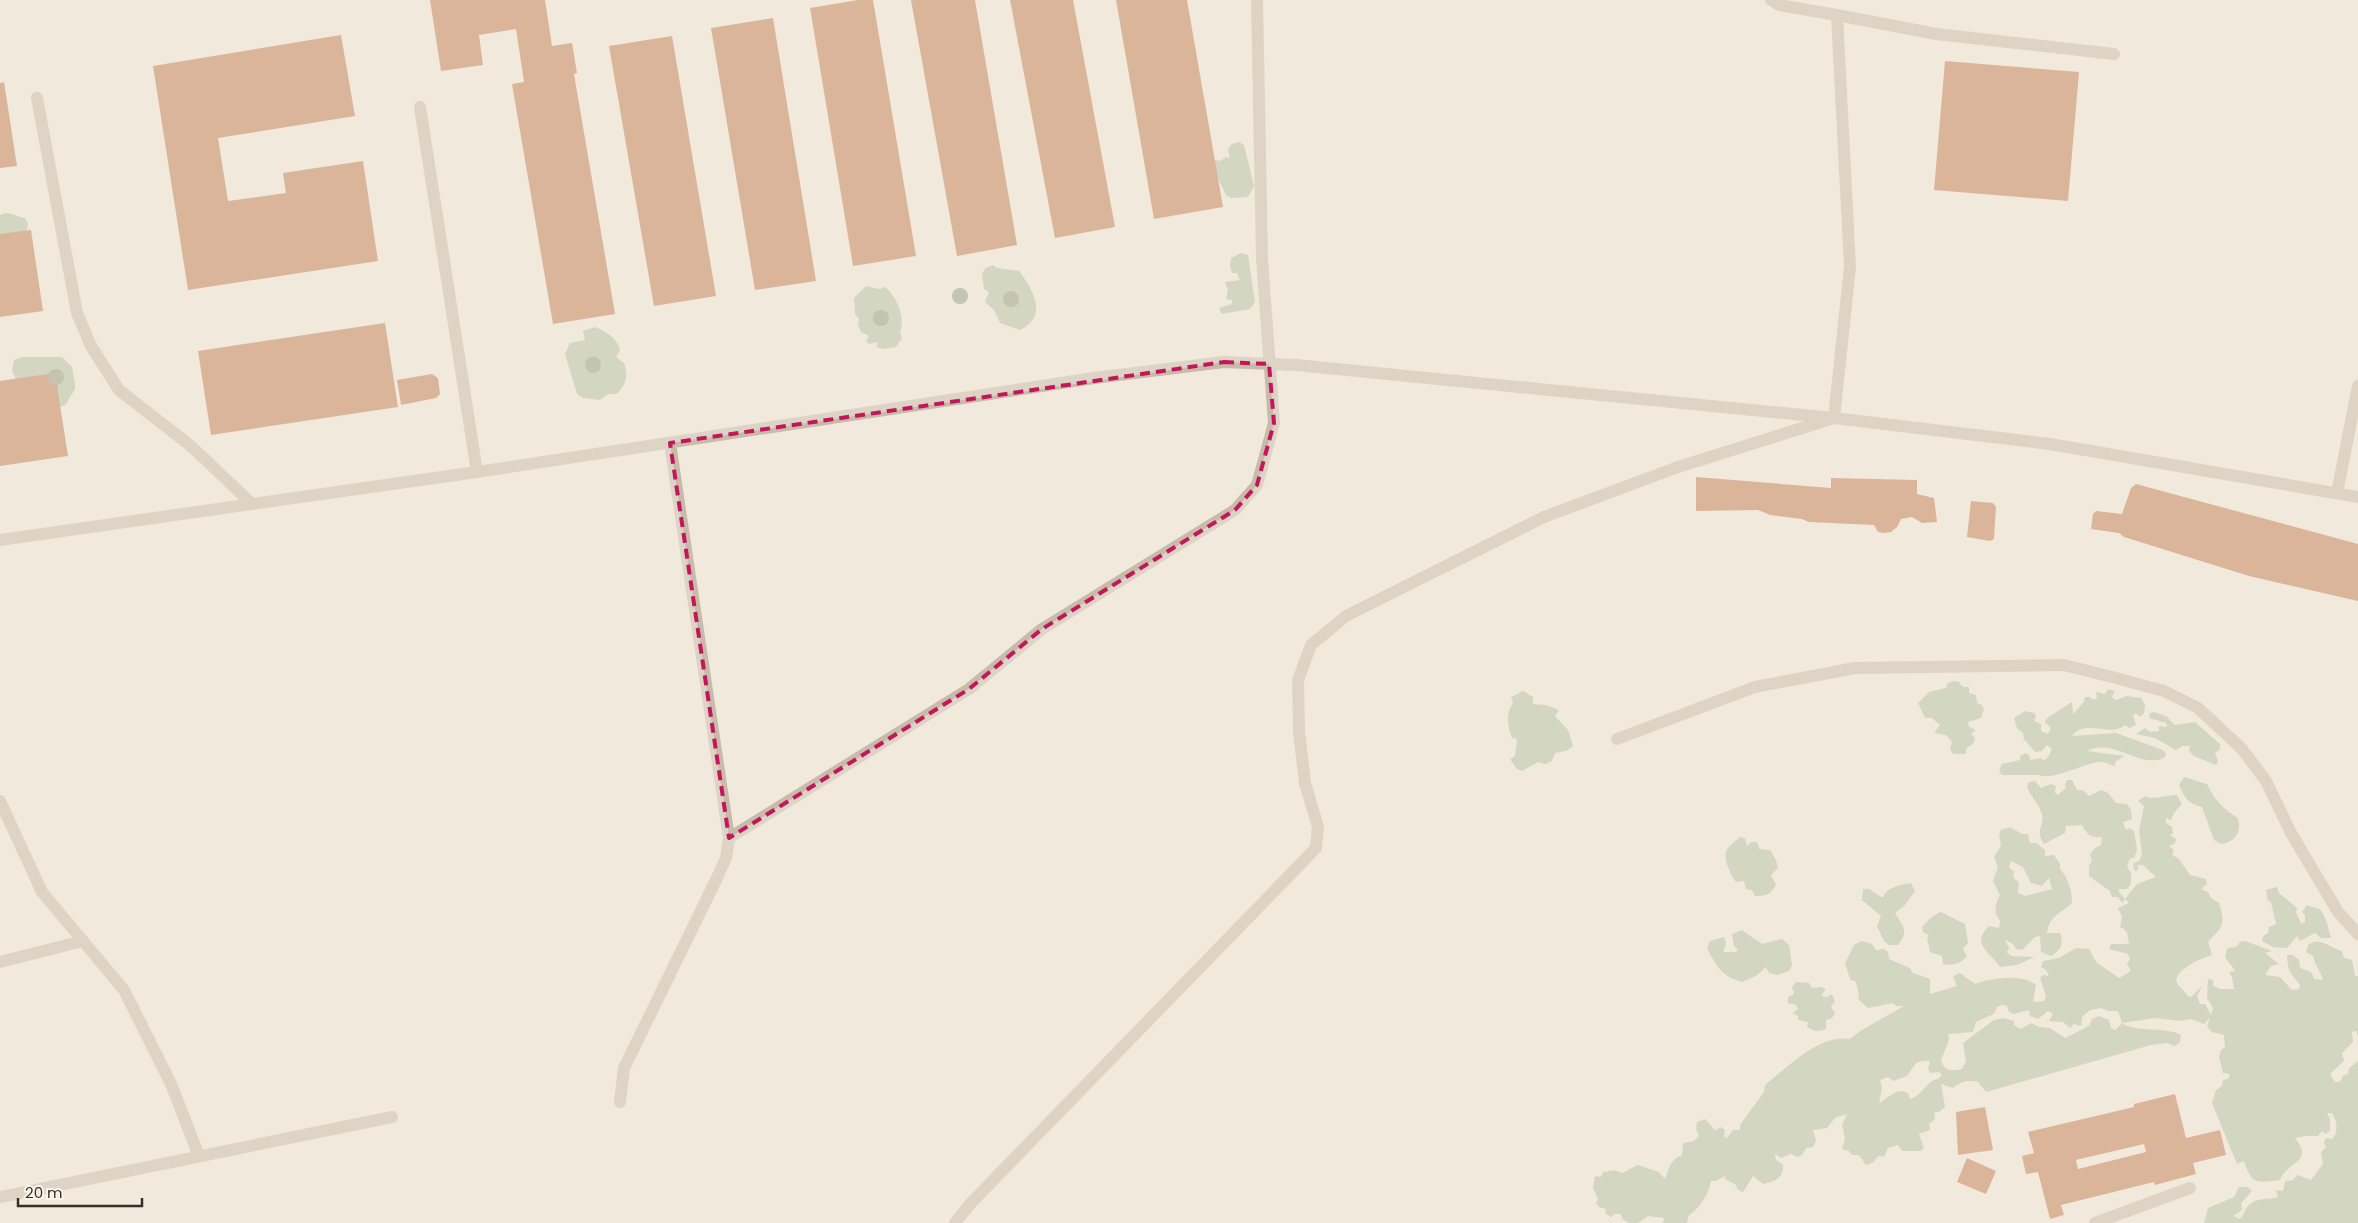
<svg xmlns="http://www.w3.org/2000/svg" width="2358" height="1223" font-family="Poppins,sans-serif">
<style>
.green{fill:#afbf9d;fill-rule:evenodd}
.building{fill:#c0774b;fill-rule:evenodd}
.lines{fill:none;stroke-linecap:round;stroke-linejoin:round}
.service{stroke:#c8bba9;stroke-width:12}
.minor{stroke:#c8bba9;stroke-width:12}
.tree{fill:#90977c}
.marked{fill:none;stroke:#c2185b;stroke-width:4;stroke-dasharray:10 6;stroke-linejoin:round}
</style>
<rect width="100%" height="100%" fill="#f1eadc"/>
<!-- green -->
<path class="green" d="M 1239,142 L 1244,145 L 1254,186 L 1248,197 L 1231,198 L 1226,195 L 1218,178 L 1213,179 L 1215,160 L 1220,161 L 1226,157 L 1230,158 L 1228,149 L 1232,144 Z
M 5,213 C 13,213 17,217 25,218 L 28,224 L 27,231 L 0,246 L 0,215 Z
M 1241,253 L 1248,255 L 1255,302 L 1250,309 L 1222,314 L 1219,308 L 1232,304 L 1232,300 L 1226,299 L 1228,290 L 1225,282 L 1240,280 L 1237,273 L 1232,273 L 1230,266 L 1231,258 Z
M 993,265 L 997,268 L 1019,271 C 1033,290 1049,316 1020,330 L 1000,323 L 994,310 L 985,302 L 989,292 L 984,289 L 982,273 L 986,268 Z
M 866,286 L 880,289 L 884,287 C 896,293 906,319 900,331 L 902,338 L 896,347 L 883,349 L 877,347 L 877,342 L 869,344 L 866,341 L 869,336 L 861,332 L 858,325 L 859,319 L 855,314 L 854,298 Z
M 595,327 C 606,331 618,339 620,350 L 616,357 L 624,363 C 629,376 626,384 617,394 L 608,394 L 600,400 L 583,398 L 577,394 L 565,354 L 570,343 L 585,340 L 583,331 Z
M 22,357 L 62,357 L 72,367 L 75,384 L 75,389 L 66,404 L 61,407 L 51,404 L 16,379 L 12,371 L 14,360 Z
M 1954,681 L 1959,682 L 1963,687 L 1969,687 L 1969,693 L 1976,695 L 1977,703 L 1982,705 L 1984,710 L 1981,718 L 1968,722 L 1969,727 L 1976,730 L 1971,734 L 1975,738 L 1973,744 L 1966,748 L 1966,754 L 1953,754 L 1950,749 L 1952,742 L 1946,735 L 1934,733 L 1940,725 L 1932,718 L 1925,718 L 1918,703 L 1929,692 L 1946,688 L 1948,683 Z
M 2108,689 L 2115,691 L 2112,697 L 2116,700 L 2127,696 L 2141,698 L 2145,705 L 2144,713 L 2140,717 L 2135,713 L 2133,716 L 2136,725 L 2129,728 L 2125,725 C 2111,738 2085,718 2072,736 L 2116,733 L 2163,750 L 2166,754 L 2165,757 C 2141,771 2115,737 2087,751 L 2124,756 L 2115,762 L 2115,766 C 2110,765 2104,761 2099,762 C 2085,763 2052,781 2039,775 L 2002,775 L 1999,771 L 2002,764 L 2020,760 L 2020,756 L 2025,753 L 2029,755 L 2030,760 L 2042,758 L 2043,761 L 2048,757 L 2052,749 L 2047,745 L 2042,751 L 2035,752 L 2024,739 L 2023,733 L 2017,728 L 2014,718 L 2025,711 L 2034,713 L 2036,716 L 2034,721 L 2041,724 L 2041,731 L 2048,734 L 2051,728 L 2045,722 L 2047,718 L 2072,702 L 2073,714 L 2084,702 L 2085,697 L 2090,697 L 2093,700 L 2097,698 L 2096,692 L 2105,694 Z
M 1523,691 L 1533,697 L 1533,704 L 1546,705 L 1559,710 L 1555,716 L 1568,730 L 1573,746 L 1566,751 L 1555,753 L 1552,761 L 1545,764 L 1538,762 L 1522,771 L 1517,769 L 1510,759 L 1515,756 L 1517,739 L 1512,738 C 1508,726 1505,714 1513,703 L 1511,697 Z
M 2154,712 L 2166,716 L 2175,725 L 2195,722 L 2220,744 L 2220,749 L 2215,753 L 2218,761 L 2216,765 L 2194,756 L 2189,751 L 2190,746 L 2182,746 L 2176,750 L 2155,738 L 2136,734 L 2145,728 L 2150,732 L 2159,731 L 2159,726 L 2167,727 L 2166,723 L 2149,718 L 2150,713 Z
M 2184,777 L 2207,784 C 2214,799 2224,810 2238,818 C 2242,832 2235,842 2221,844 L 2214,840 L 2202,807 C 2187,803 2185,798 2179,785 Z
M 2067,780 L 2072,780 L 2077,790 L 2083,790 L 2089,796 L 2101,790 L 2108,793 L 2116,803 L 2127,804 L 2131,810 L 2132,819 L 2123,822 L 2126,830 L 2130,828 L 2134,831 L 2137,850 L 2134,858 L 2130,858 L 2127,867 L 2131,873 L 2131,884 L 2127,889 L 2119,889 L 2119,892 L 2125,899 L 2137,884 L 2156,877 L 2143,865 L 2138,865 L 2138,870 L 2135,871 L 2133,864 L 2140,860 L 2142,853 L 2139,831 L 2144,806 L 2138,801 L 2145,796 C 2154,801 2166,794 2177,795 L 2182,804 L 2174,813 L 2171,820 L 2166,818 L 2166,823 L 2172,827 L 2173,833 L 2170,835 L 2176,839 L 2175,843 L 2169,846 L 2174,850 L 2172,855 L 2179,859 L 2190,875 L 2206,879 L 2207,884 L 2201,889 L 2208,892 L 2211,898 L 2219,903 C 2226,925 2223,926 2208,942 L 2212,955 C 2201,958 2165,974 2180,987 C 2185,991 2185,995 2191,997 L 2202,986 L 2197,996 L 2200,1004 L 2205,1004 L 2211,1015 L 2213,1008 L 2207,998 L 2208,979 L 2213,980 L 2213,986 L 2220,989 L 2234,989 L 2232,977 L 2229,972 L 2235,971 C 2230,961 2221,960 2228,948 L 2236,947 L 2240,942 L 2245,941 L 2272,951 L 2265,953 L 2279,964 L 2271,966 L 2265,975 L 2280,977 L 2292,990 L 2299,989 L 2300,985 C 2290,971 2288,974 2287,955 L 2293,955 L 2299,960 L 2300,968 L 2311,972 L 2314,979 L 2323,980 C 2320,970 2315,965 2313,956 L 2306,952 L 2308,945 L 2313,942 C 2324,940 2332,948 2342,951 L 2344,958 L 2352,960 L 2355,976 L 2358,976 L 2358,1036 L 2356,1031 L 2352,1032 L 2353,1042 L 2342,1053 L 2344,1061 L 2330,1074 L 2335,1082 L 2340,1082 L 2343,1076 L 2348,1074 L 2349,1068 L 2358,1061 L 2358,1223 L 2204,1223 L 2208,1208 L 2234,1197 L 2239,1187 L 2248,1187 L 2252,1191 L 2241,1203 L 2242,1210 L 2233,1216 L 2240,1219 C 2244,1215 2245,1208 2249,1205 C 2257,1197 2268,1200 2278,1197 L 2276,1190 L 2283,1191 L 2285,1181 L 2293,1180 L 2297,1175 L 2311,1180 L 2323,1164 L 2321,1152 L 2326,1147 L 2324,1142 L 2326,1138 L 2332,1139 C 2339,1132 2337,1121 2332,1113 L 2327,1113 L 2330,1119 L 2330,1131 L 2326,1134 L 2322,1131 L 2318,1136 L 2305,1136 L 2295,1138 C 2315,1163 2287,1161 2280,1180 C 2256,1183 2252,1185 2244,1161 L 2237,1164 L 2212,1103 L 2216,1090 L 2222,1086 L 2223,1080 L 2228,1079 L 2230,1074 L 2223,1073 L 2219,1057 L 2221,1050 L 2225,1047 L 2224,1035 L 2212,1032 L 2207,1027 L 2210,1018 L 2204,1024 L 2191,1019 L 2180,1021 L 2154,1018 L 2122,1023 C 2135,1033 2165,1026 2181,1035 L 2180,1042 L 2175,1046 L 2167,1043 L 2151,1045 L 1986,1092 L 1978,1082 C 1967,1080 1962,1081 1953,1088 L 1941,1084 L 1945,1107 L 1939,1112 L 1934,1112 L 1935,1119 L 1929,1124 L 1930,1130 L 1919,1134 L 1924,1148 L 1921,1151 L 1902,1151 L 1898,1145 L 1888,1148 L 1884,1157 L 1878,1156 L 1874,1162 L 1866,1165 L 1859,1155 L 1852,1155 L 1849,1151 L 1842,1149 L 1845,1139 L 1842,1125 L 1847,1114 L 1835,1118 L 1827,1128 L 1813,1130 L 1816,1141 L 1813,1147 L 1806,1148 L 1802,1155 L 1797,1157 L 1791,1154 L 1781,1158 L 1775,1154 L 1776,1160 L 1783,1165 C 1783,1179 1775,1181 1763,1184 L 1753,1176 L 1743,1192 L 1738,1190 L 1735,1184 L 1725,1179 L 1725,1176 L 1716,1181 L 1711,1181 C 1709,1193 1700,1209 1689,1215 L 1687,1223 L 1663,1223 L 1664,1218 L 1648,1216 L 1638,1223 L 1629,1223 L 1622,1219 L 1621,1214 L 1615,1214 L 1611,1217 L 1606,1214 L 1605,1208 L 1600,1208 L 1596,1203 L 1598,1199 L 1593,1188 L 1595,1176 L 1601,1177 L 1603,1172 L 1614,1170 L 1622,1173 L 1638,1165 L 1659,1172 L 1665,1179 C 1669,1168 1670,1160 1682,1155 L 1683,1143 L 1694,1141 L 1699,1136 L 1696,1129 L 1697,1122 L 1705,1119 L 1715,1130 L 1721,1127 L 1725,1130 L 1724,1135 L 1726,1139 L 1733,1130 L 1740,1130 L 1740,1125 L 1764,1092 L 1765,1085 C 1788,1067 1819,1034 1850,1039 L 1860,1031 L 1904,1006 L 1896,1006 L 1893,1003 L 1868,1008 L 1858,999 L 1859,994 L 1856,982 L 1850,979 L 1845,963 L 1854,945 L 1862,941 L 1872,944 L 1876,950 L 1884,949 L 1888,952 L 1889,959 L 1910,968 L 1913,973 L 1930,979 L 1930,994 L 1957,986 L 1953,976 L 1960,973 L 1975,984 C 1990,978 2022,973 2036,985 L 2033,1002 L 2044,1001 L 2046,996 L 2040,978 L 2043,975 L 2049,976 L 2046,970 L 2041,967 L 2043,961 L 2059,958 L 2076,948 L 2089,949 L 2096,962 L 2119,978 L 2131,971 L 2127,964 L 2130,959 L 2128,954 L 2109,949 L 2111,944 L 2129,944 L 2127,933 L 2123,928 L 2120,928 L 2122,917 L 2118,908 L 2129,903 L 2125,899 L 2122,903 L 2118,897 L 2112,897 L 2110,891 L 2089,876 L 2089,865 L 2092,861 L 2090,854 L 2095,848 L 2101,845 L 2102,837 C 2090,838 2088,835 2082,825 L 2066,826 L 2065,833 L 2044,844 C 2034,830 2045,827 2042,814 C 2039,803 2030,797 2027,786 L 2029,782 L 2035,781 L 2041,788 L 2051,784 L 2056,786 L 2055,792 L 2058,795 L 2066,788 L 2065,784 ZM 2002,1005 L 2007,1006 L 2009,1012 L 2014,1014 L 2029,1010 L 2030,1016 L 2038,1019 L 2048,1011 L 2053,1014 L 2049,1021 L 2063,1022 L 2070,1028 L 2074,1024 L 2081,1026 L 2082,1017 L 2090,1010 L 2101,1008 L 2108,1011 L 2118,1011 L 2122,1023 L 2115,1030 L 2111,1028 L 2109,1020 L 2099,1016 L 2092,1019 L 2089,1026 L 2065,1038 L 2050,1028 L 2039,1027 L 2031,1023 L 2021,1029 L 2014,1025 L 2014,1021 L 2004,1018 L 1994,1020 L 1963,1043 L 1966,1061 L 1962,1069 C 1953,1071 1943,1071 1941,1060 L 1949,1040 L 1948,1034 L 1973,1032 L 1976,1022 L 1994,1014 L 1997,1007 ZM 1923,1061 L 1930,1061 L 1928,1070 L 1931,1073 L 1939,1072 L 1942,1075 L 1938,1079 C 1926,1081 1922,1096 1910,1099 L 1908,1093 C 1897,1087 1888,1098 1879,1103 L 1882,1088 L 1880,1080 L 1888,1077 L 1893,1081 L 1907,1076 L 1916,1063 Z
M 2010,827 L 2022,834 L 2028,834 L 2030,843 L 2036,843 L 2045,850 L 2045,856 L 2054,855 L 2060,864 L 2060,869 C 2068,877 2072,892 2072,903 C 2061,914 2050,914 2047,933 L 2060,933 C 2064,944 2061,950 2051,956 L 2041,952 L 2040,936 L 2035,937 L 2022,950 L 2016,949 L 2013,944 L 2005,940 L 2009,948 L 2007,952 L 2011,956 L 2034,957 L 2017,965 L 2000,967 C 1993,954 1969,945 1989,926 L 1999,928 L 2000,921 C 1993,912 1995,905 2000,895 L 1993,881 L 1998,867 L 1994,857 L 2001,846 L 1999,834 L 2001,830 ZM 2011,861 L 2023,867 L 2031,883 L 2042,886 L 2049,878 L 2052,889 L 2025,896 L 2018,893 L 2019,883 L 2013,877 L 2014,872 L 2009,867 Z
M 1739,837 L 1745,838 L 1747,846 L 1751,842 L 1757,842 L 1759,849 L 1770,850 L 1776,860 L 1778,868 L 1771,875 L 1776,885 C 1770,895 1766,896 1755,896 L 1752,890 L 1746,889 L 1744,881 L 1736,882 C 1731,875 1723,860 1726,852 C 1727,847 1735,842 1739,837 Z
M 1911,883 L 1915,891 L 1905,905 L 1895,913 C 1902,925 1910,930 1898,945 L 1889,945 L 1884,941 L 1877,926 L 1881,916 L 1862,900 L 1863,889 L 1869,889 L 1883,898 C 1886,887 1900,885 1911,883 Z
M 2277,887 L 2279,893 L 2297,908 L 2296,912 L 2301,924 L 2305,922 L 2305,915 L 2302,912 L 2307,905 L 2321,910 L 2326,920 L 2331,938 L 2321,938 L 2315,933 L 2300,941 L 2297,936 L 2287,948 L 2273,947 L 2262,941 L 2263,936 L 2268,933 L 2269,927 L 2276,924 L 2271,902 L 2268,901 L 2266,890 Z
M 1941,912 L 1965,924 L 1968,943 L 1963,949 L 1967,956 C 1960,964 1953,966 1943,964 L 1942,956 L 1930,952 L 1927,938 L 1929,935 L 1923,932 L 1922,927 C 1928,920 1933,915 1941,912 Z
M 1742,930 L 1762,944 L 1782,939 L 1789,945 L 1792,965 L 1789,971 L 1777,975 L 1769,973 L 1766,967 L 1756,976 L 1742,982 C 1725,977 1720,971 1711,956 C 1708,950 1706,948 1710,941 L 1724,937 L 1726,944 L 1723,952 L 1735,952 L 1738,950 L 1734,946 L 1732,934 Z
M 1796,982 L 1809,983 L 1812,988 L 1821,987 L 1826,989 L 1821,996 L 1827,997 L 1832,994 L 1835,1001 L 1831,1007 L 1835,1013 L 1832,1018 L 1826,1020 L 1826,1029 C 1819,1032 1814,1032 1807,1027 L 1808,1022 L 1798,1020 L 1798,1016 L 1793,1013 L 1798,1009 L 1796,1005 L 1788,1003 L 1788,997 L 1794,994 L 1792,987 Z"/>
<!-- building -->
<path class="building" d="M 430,0 L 545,0 L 552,46 L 572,43 L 577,73 L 574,74 L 615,314 L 553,324 L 512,84 L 524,82 L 516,29 L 479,35 L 483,65 L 441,71 Z
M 858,0 L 873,0 L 916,256 L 853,266 L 810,8 Z
M 911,0 L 975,0 L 1017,245 L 957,256 Z
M 1010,0 L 1073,0 L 1115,227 L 1055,238 Z
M 1116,0 L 1187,0 L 1223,207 L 1154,219 Z
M 773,18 L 816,281 L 755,290 L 711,28 Z
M 341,35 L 355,116 L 218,138 L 228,201 L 286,193 L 283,173 L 363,161 L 378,261 L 188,290 L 153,66 Z
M 672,36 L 716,296 L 654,306 L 609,46 Z
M 1945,61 L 2079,72 L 2068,201 L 1934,190 Z
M 4,82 L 17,166 L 0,168 L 0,83 Z
M 31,230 L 43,311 L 0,317 L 0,234 Z
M 385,323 L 398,407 L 211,435 L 198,351 Z
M 55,373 L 68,456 L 0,466 L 0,381 Z
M 432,374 L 438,378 L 440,394 L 436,398 L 401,405 L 397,380 Z
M 1696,477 L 1831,488 L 1831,478 L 1917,480 L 1917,494 L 1934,498 L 1937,522 L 1922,523 L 1912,517 L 1901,519 L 1897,527 L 1891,532 L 1884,533 L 1878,532 L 1874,525 L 1809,522 L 1802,519 L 1770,515 L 1758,510 L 1696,511 Z
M 2136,484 L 2358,544 L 2358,601 L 2249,576 L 2124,537 L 2119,533 L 2091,529 L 2093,514 L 2096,511 L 2122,514 L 2131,488 Z
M 1971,501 L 1993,503 L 1996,507 L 1994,539 L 1990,541 L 1967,537 Z
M 2175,1094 L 2186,1138 L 2220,1130 L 2226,1155 L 2193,1163 L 2196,1174 L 2155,1185 L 2154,1182 L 2061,1205 L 2064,1215 L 2050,1219 L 2038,1172 L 2026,1174 L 2022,1156 L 2034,1153 L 2028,1132 L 2134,1107 L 2134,1104 ZM 2144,1144 L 2146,1152 L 2078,1169 L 2076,1160 Z
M 1985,1107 L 1993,1150 L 1958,1155 L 1956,1112 Z
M 1967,1158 L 1996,1171 L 1986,1194 L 1957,1182 Z"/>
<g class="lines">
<!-- service -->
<path class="service" d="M 955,1223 L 971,1203 L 1316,848 L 1318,827 L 1305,783"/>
<!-- minor -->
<path class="minor" d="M 1837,15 L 1936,34 L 2114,54
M 37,98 L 77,313 L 91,346 L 119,390 L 192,447 L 251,503
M 420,107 L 477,472
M 2337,493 L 2358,386
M 0,540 L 477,472 L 1094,378 L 1224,362 L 1296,365 L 1834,418 L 2050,444 L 2358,497
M 1617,739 L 1755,687 L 1855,668 L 2064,665 L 2112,677 L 2164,691 L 2198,708 L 2242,749 L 2266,781 L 2291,833 L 2338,912 L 2358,934
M 1305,783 L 1299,732 L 1298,680 L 1311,645 L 1346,616 L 1544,517 L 1678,467 L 1834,418 L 1850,267 L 1837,15 L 1779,5 L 1771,0
M 0,801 L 42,892 L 124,990 L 171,1084 L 199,1156
M 729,838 L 969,689 L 1042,629 L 1235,510 L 1257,485 L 1274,423 L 1262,259 L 1257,0
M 0,962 L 83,941
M 620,1102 L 624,1068 L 716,880 L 726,858 L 729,838 L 670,443
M 0,1197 L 392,1117
M 2095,1223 L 2190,1188"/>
</g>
<!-- trees -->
<g class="tree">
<circle cx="960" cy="296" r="8"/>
<circle cx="1011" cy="299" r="8"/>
<circle cx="881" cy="318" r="8"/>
<circle cx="593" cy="365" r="8"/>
<circle cx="56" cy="377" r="8"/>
</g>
<!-- marked area -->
<path d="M0 0H2358V1223H0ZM 1224,362 L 1269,364 L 1274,423 L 1257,485 L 1235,510 L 1042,629 L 969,689 L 729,838 L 670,443 Z" fill="#f1eadc" fill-opacity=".55" fill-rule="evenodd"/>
<path class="marked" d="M 1224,362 L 1269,364 L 1274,423 L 1257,485 L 1235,510 L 1042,629 L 969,689 L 729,838 L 670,443 Z"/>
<!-- scale -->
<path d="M18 1198v8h124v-8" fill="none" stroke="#362e28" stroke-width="2.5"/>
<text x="25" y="1198" font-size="15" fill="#362e28" stroke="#f9f3e8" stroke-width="4" paint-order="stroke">20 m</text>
</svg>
